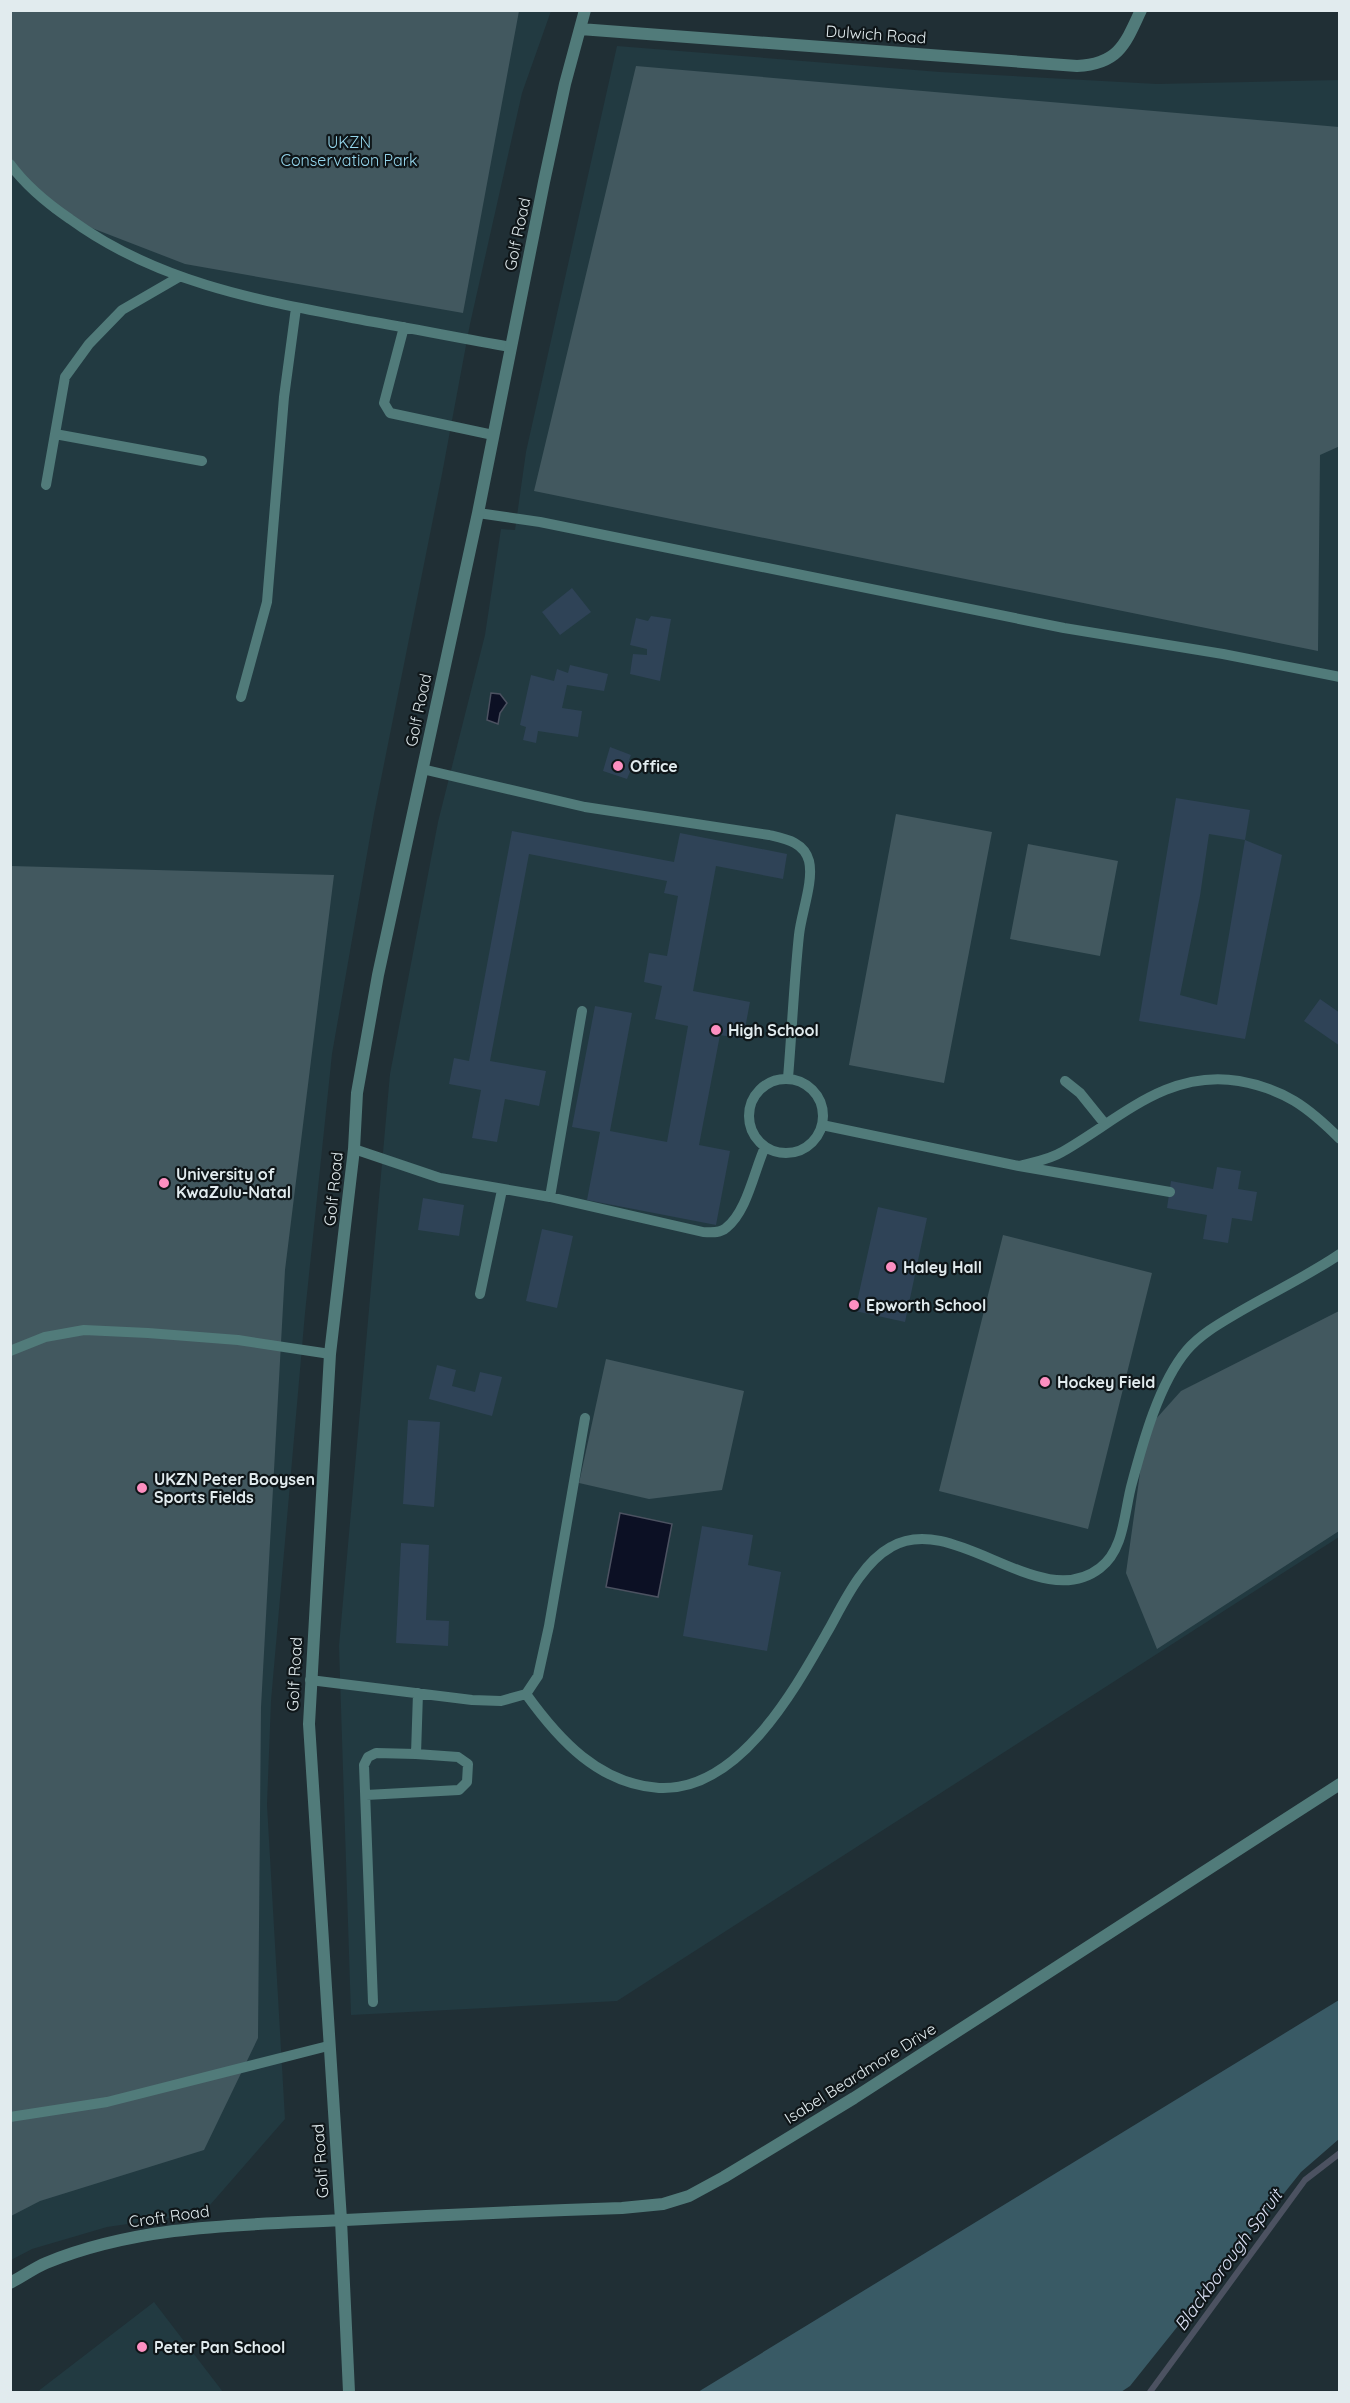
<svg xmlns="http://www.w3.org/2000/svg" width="1350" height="2403" font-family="Quicksand,sans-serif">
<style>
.built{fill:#223a41}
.green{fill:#42585f}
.forest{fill:#395a65}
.water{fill:#0c1024;stroke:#4c5261;stroke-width:1.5}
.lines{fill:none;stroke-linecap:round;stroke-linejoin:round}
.stream{stroke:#4c5261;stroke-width:6}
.building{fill:#2f4357}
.lane{stroke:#517b7a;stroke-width:10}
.street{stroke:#517b7a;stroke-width:12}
.poi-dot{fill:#fd8fc1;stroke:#0f1619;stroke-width:2}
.labels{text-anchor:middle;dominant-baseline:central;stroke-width:4.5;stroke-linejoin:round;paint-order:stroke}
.street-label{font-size:16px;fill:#e1ebee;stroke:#0f1619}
.park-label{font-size:16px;fill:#96d7ed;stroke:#0f1619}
.poi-label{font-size:16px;font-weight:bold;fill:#e1ebee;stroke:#0f1619;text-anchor:start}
.water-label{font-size:18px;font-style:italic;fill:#dbe1f5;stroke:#0f1619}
</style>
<rect width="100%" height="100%" fill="#202f35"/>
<!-- built -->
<path class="built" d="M 11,11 L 551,11 L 522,93 L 470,324 L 442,474 L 374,814 L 332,1054 L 305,1313 L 271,1701 L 267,1805 L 285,2119 L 203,2213 L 107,2227 L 32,2249 L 11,2260 Z
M 617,46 L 940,72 L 1157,84 L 1339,80 L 1339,1537 L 617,2001 L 351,2015 L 339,1646 L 390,1074 L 438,822 L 485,635 L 501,529 L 515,530 L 526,452 Z
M 154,2302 L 223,2392 L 37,2392 Z"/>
<!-- green -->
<path class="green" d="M 10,11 L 519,11 L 463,313 L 185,264 L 53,213 L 11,174 Z
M 636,66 L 1339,127 L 1340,446 L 1320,455 L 1318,651 L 534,491 Z
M 896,814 L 992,832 L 944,1083 L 849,1065 Z
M 1028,844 L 1118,861 L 1100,956 L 1010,939 Z
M 11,866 L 334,875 L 285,1270 L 261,1707 L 258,2038 L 204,2150 L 40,2201 L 11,2216 Z
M 1003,1235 L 1152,1273 L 1088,1529 L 939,1491 Z
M 1339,1311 L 1339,1531 L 1157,1649 L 1126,1573 L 1146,1430 L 1181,1391 Z
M 606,1359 L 744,1391 L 722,1490 L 649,1499 L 579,1483 Z"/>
<!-- forest -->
<path class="forest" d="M 1339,2000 L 1339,2139 L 1301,2172 L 1130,2386 L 1121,2392 L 698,2392 Z"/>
<!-- water -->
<path class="water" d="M 491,693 L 500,694 L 507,703 L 500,713 L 498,724 L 487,720 Z
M 620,1513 L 672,1524 L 658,1597 L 606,1587 Z"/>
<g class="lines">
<!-- stream -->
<path class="stream" d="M 1150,2392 L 1305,2180 L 1340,2153"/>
</g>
<!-- building -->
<path class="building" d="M 572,588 L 591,612 L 560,635 L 542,612 Z
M 651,616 L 671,619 L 660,681 L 630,674 L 633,654 L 647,655 L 647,649 L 630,645 L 636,618 L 648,621 Z
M 570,665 L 608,674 L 604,691 L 567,685 L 562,708 L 582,711 L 578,737 L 538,731 L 536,743 L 523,740 L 526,727 L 520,725 L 531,675 L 554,681 L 557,669 L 568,673 Z
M 610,747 L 631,755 L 629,760 L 634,762 L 627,779 L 603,771 Z
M 1176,798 L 1250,810 L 1245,840 L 1209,834 L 1200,896 L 1180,995 L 1217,1005 L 1245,840 L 1282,855 L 1245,1039 L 1139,1021 Z
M 512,831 L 674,862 L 680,833 L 787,854 L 783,879 L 716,866 L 693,991 L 750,1002 L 743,1039 L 720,1035 L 699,1145 L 730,1151 L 716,1225 L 587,1200 L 600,1132 L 572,1127 L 595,1006 L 632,1013 L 610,1131 L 667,1142 L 688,1026 L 655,1019 L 662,986 L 644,982 L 649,953 L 667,956 L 678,896 L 664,893 L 667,881 L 529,854 L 490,1061 L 546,1071 L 539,1106 L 505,1099 L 497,1142 L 472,1138 L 481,1090 L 449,1084 L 454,1058 L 469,1061 Z
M 1320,999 L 1340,1013 L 1340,1046 L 1304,1021 Z
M 1217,1167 L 1241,1171 L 1238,1189 L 1257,1192 L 1252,1221 L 1232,1218 L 1228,1243 L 1203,1239 L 1207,1215 L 1167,1208 L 1171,1181 L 1213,1189 Z
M 423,1198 L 464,1205 L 459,1236 L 418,1230 Z
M 878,1207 L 927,1218 L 905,1322 L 855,1311 Z
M 542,1229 L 573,1236 L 557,1308 L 526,1301 Z
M 437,1365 L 456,1370 L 452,1386 L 475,1392 L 480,1372 L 502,1377 L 492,1416 L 429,1399 Z
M 408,1420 L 440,1422 L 434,1507 L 403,1504 Z
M 702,1526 L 753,1535 L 748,1565 L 781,1572 L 767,1651 L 683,1636 Z
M 401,1543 L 429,1545 L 426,1620 L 449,1621 L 448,1646 L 396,1643 Z"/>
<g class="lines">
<!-- lane -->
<path class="lane" d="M 10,164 C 26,186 48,204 70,219 C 159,284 262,301 368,321 C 416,329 463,339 511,347
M 404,327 L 384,403 L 390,413 L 493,435
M 55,434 L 202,461
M 46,485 L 65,377 L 89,344 L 122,310 L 179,277
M 478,513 L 540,522 L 1064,628 L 1223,654 L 1340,677
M 241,697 L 267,602 L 284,397 L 296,308
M 422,769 L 585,807 L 769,835 C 786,839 804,842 809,861 C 814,881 801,914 799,935 C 794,982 792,1030 788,1078
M749 1116a37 37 0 1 1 74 0a37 37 0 1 1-74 0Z
M 1065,1081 L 1080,1093 L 1105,1124
M 822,1125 L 1019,1166 L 1170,1192
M 354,1149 L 440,1178 L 550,1197 L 703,1232 C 710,1232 719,1234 726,1228 C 747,1212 754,1171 765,1147
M 1019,1166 C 1033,1162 1049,1160 1062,1152 C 1120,1119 1167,1069 1239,1081 C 1284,1089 1308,1107 1340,1139
M 550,1197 L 582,1011
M 480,1294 L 502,1190
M 10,1351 L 45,1337 L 84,1330 L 148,1333 L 238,1340 L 330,1354
M 310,1680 L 472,1700 L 501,1701 L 526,1694 L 538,1676 L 549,1626 L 585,1418
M 526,1694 C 559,1740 599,1784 659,1788 C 739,1792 795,1689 829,1629 C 844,1602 862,1563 891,1547 C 954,1510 1040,1615 1100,1568 C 1125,1549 1124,1511 1132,1483 C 1143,1442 1159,1383 1187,1350 C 1200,1335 1217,1325 1234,1315 C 1269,1294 1306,1277 1340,1254
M 366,1795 L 459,1790 L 467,1782 L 468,1764 L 458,1757 L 416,1754
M 373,2002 L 364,1765 L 368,1757 L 376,1753 L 416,1754 L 418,1693
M 10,2117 L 107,2102 L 328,2046"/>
<!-- street -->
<path class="street" d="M 580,29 L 1077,66 C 1118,64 1125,45 1141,10
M 10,2283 C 22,2277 34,2268 46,2263 C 141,2224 245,2225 345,2220 C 438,2215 530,2211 622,2208 L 663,2204 L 689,2196 L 724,2177 L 854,2098 L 1340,1784
M 349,2392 L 341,2220 L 309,1724 L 330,1354 L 354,1149 L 357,1093 L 378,975 L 478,513 L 544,182 L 565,84 L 585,10"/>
</g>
<!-- markers -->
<g class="poi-dot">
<circle cx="618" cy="766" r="6"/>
<circle cx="716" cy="1030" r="6"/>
<circle cx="164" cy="1183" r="6"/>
<circle cx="891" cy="1267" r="6"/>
<circle cx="854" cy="1305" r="6"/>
<circle cx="1045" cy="1382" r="6"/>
<circle cx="142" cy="1488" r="6"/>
<circle cx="142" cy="2347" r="6"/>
</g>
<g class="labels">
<!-- street labels -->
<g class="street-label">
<text transform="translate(876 34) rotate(4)">Dulwich Road</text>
<text transform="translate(517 234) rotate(-78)">Golf Road</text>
<text transform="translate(418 710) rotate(-78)">Golf Road</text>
<text transform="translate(333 1189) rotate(-84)">Golf Road</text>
<text transform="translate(294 1674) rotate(-87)">Golf Road</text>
<text transform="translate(860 2073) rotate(-32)">Isabel Beardmore Drive</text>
<text transform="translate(320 2161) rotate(-94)">Golf Road</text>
<text transform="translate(169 2216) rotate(-8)">Croft Road</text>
</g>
<!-- park labels -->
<g class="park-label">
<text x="349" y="142">UKZN<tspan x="349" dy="18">Conservation Park</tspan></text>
</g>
<!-- poi labels -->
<g class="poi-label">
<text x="630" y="766">Office</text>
<text x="728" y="1030">High School</text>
<text x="176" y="1174">University of<tspan x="176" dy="18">KwaZulu-Natal</tspan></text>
<text x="903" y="1267">Haley Hall</text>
<text x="866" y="1305">Epworth School</text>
<text x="1057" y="1382">Hockey Field</text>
<text x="154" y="1479">UKZN Peter Booysen<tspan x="154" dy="18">Sports Fields</tspan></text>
<text x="154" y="2347">Peter Pan School</text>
</g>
<!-- water labels -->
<g class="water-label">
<text transform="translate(1228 2260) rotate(-54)">Blackborough Spruit</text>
</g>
</g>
<!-- border -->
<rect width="1350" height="2403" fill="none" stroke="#e1ebee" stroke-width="24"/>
</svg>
